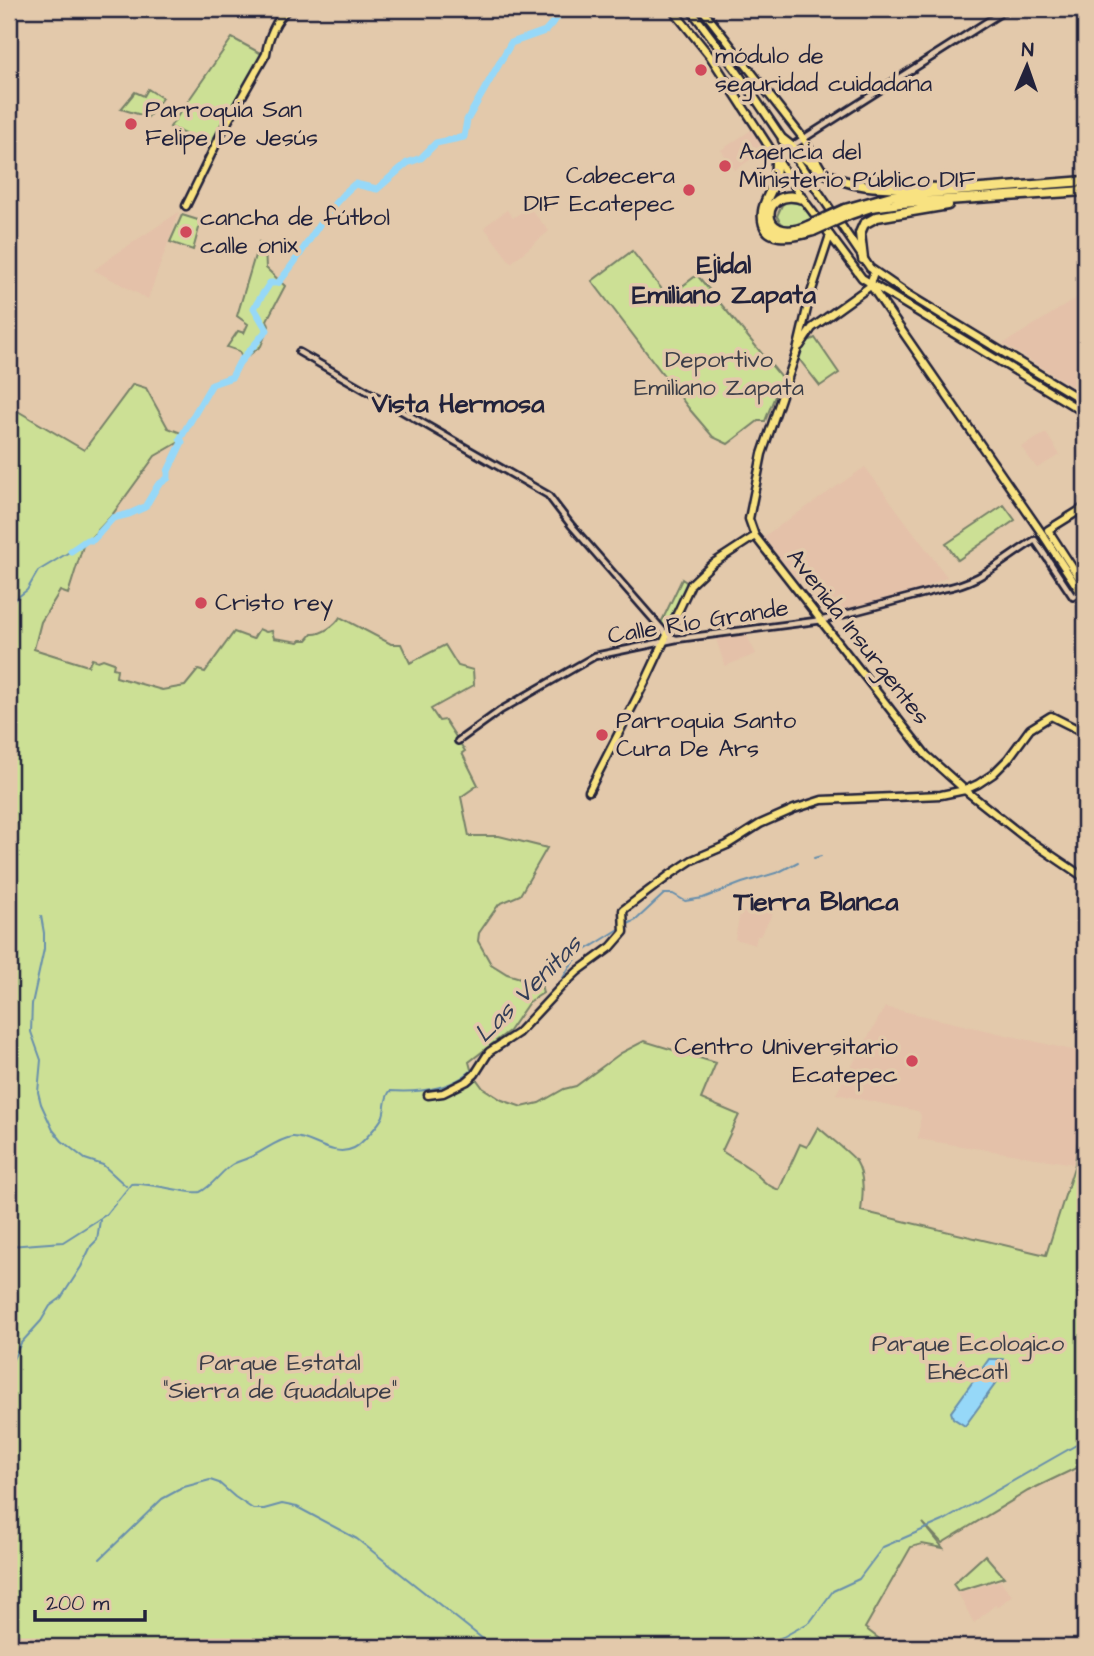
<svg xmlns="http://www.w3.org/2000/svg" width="1094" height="1656" font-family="'Architects Daughter',sans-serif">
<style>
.built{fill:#e4c1a9}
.green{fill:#cce095;stroke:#778168;stroke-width:2}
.water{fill:#96d8f8;stroke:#688fac;stroke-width:2}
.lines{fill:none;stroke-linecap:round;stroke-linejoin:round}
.stream{stroke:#688fac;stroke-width:2}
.river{stroke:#96d8f8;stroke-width:7}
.minor-casing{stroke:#22223b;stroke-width:10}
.major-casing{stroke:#22223b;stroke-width:11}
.highway-casing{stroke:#22223b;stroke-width:13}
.minor{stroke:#e3c9ab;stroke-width:4.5}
.major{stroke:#f8e281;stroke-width:6}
.highway{stroke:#f8e281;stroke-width:8}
.highway-bridge-casing{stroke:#22223b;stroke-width:13;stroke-linecap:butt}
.highway-bridge{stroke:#f8e281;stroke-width:8}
.poi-dot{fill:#d1495b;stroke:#e3c9ab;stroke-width:2.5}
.labels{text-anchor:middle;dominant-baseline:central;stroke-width:7;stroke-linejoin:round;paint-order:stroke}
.poi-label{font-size:24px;fill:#22223b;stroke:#e3c9ab;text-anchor:start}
.park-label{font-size:24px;fill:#3c3e48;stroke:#e3c9ab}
.street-label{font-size:24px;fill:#22223b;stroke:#e3c9ab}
.neighbourhood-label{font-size:26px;font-weight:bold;fill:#22223b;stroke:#e3c9ab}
.water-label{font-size:26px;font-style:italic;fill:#333d57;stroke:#e3c9ab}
</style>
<rect width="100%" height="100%" fill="#e3c9ab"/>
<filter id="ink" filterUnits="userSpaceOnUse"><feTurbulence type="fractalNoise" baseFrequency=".0143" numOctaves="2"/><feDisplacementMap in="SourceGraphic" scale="14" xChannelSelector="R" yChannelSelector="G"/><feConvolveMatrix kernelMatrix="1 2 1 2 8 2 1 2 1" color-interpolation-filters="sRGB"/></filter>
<g filter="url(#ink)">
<!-- built -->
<path class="built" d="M 751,130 L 765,150 L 735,170 L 721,150 Z
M 529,207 L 549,231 L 511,263 L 484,227 L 507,210 L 513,218 Z
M 179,212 L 148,299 L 94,270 L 120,251 Z
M 1085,293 L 1085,394 L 1003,344 Z
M 1046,433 L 1060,455 L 1037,468 L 1021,447 Z
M 865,467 L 947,577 L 922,589 L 843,612 L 831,612 L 822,609 L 763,537 Z
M 745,632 L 756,654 L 725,666 L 715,636 Z
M 776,908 L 760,936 L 757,936 L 755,945 L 735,939 L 740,913 Z
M 885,1007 L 1085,1053 L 1085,1085 L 1074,1164 L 918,1139 L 921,1115 L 918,1111 L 836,1094 Z
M 1000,1581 L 1012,1595 L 998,1607 L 995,1605 L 974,1623 L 958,1593 Z"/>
<!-- green -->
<path class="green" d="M 232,38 L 262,54 L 209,146 L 170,127 Z
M 148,89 L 162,98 L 148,117 L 121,109 L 135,92 L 144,96 Z
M 789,201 L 801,204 L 815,219 C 801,226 784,234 777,216 L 782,205 Z
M 182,215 L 201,221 L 193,250 L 170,242 Z
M 259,242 L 265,246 L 266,268 L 285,286 L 267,320 L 269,326 L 261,346 L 243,360 L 239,351 L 227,347 L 238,331 L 244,333 L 248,324 L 237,316 Z
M 632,251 L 668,297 L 697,275 L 782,378 L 765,421 L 758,421 L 728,444 L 713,437 L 691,411 L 592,281 Z
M 809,336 L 811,340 L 815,338 L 839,373 L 820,386 L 799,359 L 800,350 Z
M 133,384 L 146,388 L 168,428 L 184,434 L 181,441 L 155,456 L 112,515 L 83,546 L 68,594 L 60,591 L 41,622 L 34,649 L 88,666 L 92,659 L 98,661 L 103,659 L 114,663 L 113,668 L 117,669 L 116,677 L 162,690 L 185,686 L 198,670 L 205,672 L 234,632 L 253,639 L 259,629 L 266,632 L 272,631 L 274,638 L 299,642 L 301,640 L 307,640 L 312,634 C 321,635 336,625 340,617 L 391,644 L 401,644 L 410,663 L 445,645 L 458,666 L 473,670 L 474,685 L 431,709 L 439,721 L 445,720 L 465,751 L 462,753 L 478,785 L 461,797 L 469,836 L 499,836 L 547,848 L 520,895 L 499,904 L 479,933 L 478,941 L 491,964 L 507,974 L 541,984 L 543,993 L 529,1002 L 509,1031 L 469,1062 L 472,1073 L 483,1088 L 502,1100 L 522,1107 L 539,1103 L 564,1089 L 576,1086 L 621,1053 L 644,1041 L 716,1063 L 701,1099 L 739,1115 L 722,1151 C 733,1159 747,1165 756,1174 C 764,1182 768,1186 779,1190 L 800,1144 L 807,1147 L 818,1127 C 824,1133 855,1157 856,1161 C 865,1176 863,1195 861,1211 L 1046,1255 L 1075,1164 L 1081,1118 L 1085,1118 L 1085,1466 L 1076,1468 L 1028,1491 L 942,1543 L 923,1523 L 943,1548 L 922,1544 L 911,1547 L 865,1628 L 890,1647 L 9,1647 L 9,406 L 84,450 Z
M 1004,505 L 1015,520 L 958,560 L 946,544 Z
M 682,579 L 689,584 L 668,632 L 660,625 Z
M 985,1555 L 1004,1577 L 958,1591 L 953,1584 Z"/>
<!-- water -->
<path class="water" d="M 989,1359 L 1003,1359 L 1009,1365 L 965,1426 L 953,1418 L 951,1412 Z"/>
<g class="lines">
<!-- stream -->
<path class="stream" d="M 9,604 L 27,590 L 38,571 L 71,551
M 814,858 L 821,856
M 41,916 L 44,933 L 44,949 L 32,1004 L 31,1032 L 41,1060 L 38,1092 L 41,1104 L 53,1130 L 62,1141 L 85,1159 L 103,1165 L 126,1186
M 626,925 L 636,920 L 664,894 L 673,894 L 685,901 L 703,898 L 742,883 L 779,872 L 798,862
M 559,985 L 570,966 L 581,953 L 621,928
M 9,1246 L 63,1242 L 107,1214 L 131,1184 C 149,1182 192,1195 200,1192 C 213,1186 221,1171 233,1164 C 238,1161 244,1160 248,1158 C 262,1153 277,1139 292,1137 C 309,1135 332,1159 354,1148 C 361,1145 380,1123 383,1116 C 386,1107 384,1099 390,1091 C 420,1093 458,1089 478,1063
M 9,1367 L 21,1343 L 41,1321 L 50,1306 L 61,1298 L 81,1267 L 91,1246 L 97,1240 L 100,1220
M 100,1559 L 162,1499 L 184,1487 L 210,1480 L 219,1483 L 235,1497 L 253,1509 L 264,1509 L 282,1504 L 297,1507 L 357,1539 L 493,1647
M 756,1647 L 783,1637 L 810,1622 L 833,1591 L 859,1579 L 883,1547 L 943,1521 L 1085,1440"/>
<!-- river -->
<path class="river" d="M 71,551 L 87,540 L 93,540 L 113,518 L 129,514 L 145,507 L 158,485 L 168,478 L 168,471 L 182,442 L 180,439 L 212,384 L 232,377 L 239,363 L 267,330 L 254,308 L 270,283 L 278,283 C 306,252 322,210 355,184 L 377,189 L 407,163 L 421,158 L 436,143 L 464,137 L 467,120 L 511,43 L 545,31 L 565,9"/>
<!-- minor casing -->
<g class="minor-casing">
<path id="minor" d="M 792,146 L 1007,9
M 299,352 L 548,495 L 571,525 L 667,635 L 676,639
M 458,741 L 501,710 L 595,656 L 677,639 L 823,620 L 941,589 C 981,583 1002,560 1035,540 L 1073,597 L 1080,592"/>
</g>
<!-- major casing -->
<g class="major-casing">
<path id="major" d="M 672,9 L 710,56 L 803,199 L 862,278 L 1085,413
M 690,9 L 736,70 L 870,268 L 909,295 L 1085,402
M 702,9 L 803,138 L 822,170
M 186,206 L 223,130 L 266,54 C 268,38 276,19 288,9
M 830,235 L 810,296 L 797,351 L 762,454 L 749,519 L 755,536 L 926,755 L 965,790 L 1023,836 L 1085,878
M 869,283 L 1043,535 L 1085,599
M 800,346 L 812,328 L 869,287 L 874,272
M 1085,507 L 1048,530 L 1085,587
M 589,791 L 647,678 L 691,584 L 712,564 L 755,536
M 428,1095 L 443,1093 L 467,1081 L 475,1074 L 489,1052 L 518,1033 L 562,986 L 578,971 L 611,947 L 624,932 L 623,910 L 671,874 L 692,860 L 727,845 L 760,824 L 794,809 L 822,800 L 941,795 L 965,790 L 978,784 L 993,774 L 1008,759 L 1030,729 L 1051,716 L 1085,733"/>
</g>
<!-- highway casing -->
<g class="highway-casing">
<path id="highway" d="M 783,140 C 796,150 808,162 822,171 C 856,193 901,186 940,188
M 776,157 C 776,168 776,179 771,190 C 768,197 764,203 763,211 C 759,245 794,237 813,231
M 803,199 C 759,184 756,248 808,226
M 845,209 L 891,196 L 1085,181
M 848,215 L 871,207 L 901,203 L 1085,191
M 863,259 L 860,233 L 864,224 L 877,217 L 948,205"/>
</g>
<!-- minor -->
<use href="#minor" class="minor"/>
<!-- major -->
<use href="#major" class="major"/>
<!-- highway -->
<use href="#highway" class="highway"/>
<!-- highway-bridge casing -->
<g class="highway-bridge-casing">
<path id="highway-bridge" d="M 808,226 L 845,209
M 813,231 L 848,215"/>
</g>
<!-- highway-bridge -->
<use href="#highway-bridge" class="highway-bridge"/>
</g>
</g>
<!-- markers -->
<g class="poi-dot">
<circle cx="701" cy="70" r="7"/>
<circle cx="131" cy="124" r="7"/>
<circle cx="725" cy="166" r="7"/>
<circle cx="689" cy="190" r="7"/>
<circle cx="186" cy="232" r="7"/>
<circle cx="201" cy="603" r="7"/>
<circle cx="602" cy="735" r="7"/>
<circle cx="912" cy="1061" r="7"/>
</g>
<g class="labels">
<!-- poi labels -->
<g class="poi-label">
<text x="715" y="56">módulo de<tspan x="715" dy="28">seguridad cuidadana</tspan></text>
<text x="145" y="110">Parroquia San<tspan x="145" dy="28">Felipe De Jesús</tspan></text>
<text x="739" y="152">Agencia del<tspan x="739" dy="28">Ministerio Público DIF</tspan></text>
<text x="675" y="176" text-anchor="end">Cabecera<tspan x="675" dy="28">DIF Ecatepec</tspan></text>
<text x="200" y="218">cancha de fútbol<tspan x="200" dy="28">calle onix</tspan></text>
<text x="215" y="603">Cristo rey</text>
<text x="616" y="721">Parroquia Santo<tspan x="616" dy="28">Cura De Ars</tspan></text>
<text x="898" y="1047" text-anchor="end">Centro Universitario<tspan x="898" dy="28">Ecatepec</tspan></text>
</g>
<!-- park labels -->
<g class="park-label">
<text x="719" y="360">Deportivo<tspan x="719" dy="28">Emiliano Zapata</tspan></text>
<text x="968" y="1344">Parque Ecologico<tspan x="968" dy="28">Ehécatl</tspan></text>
<text x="280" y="1363">Parque Estatal<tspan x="280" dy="28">"Sierra de Guadalupe"</tspan></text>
</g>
<!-- street labels -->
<g class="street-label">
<text transform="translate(698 622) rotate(-9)">Calle Río Grande</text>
<text transform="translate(858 637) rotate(52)">Avenida Insurgentes</text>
</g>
<!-- neighbourhood labels -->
<g class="neighbourhood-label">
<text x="724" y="265">Ejidal<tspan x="724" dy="30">Emiliano Zapata</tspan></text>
<text x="458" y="404">Vista Hermosa</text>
<text x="816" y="902">Tierra Blanca</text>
</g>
<!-- water labels -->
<g class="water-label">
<text transform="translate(528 989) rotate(-45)">Las Venitas</text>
</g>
</g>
<!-- margin -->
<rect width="1094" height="1656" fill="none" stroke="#e3c9ab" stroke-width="35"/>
<rect x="18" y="18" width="1059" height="1621" fill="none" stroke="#22223b" stroke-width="2.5" filter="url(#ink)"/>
<!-- north arrow -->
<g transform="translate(1027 66) rotate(2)" stroke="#e3c9ab" stroke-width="5" paint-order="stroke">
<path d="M0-5L12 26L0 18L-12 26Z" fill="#22223b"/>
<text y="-10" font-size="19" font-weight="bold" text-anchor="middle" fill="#22223b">N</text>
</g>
<!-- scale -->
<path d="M35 1610v10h110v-10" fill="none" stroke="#22223b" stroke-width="3.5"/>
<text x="46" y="1610" font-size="21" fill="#22223b" stroke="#e3c9ab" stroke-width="5" paint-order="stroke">200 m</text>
</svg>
